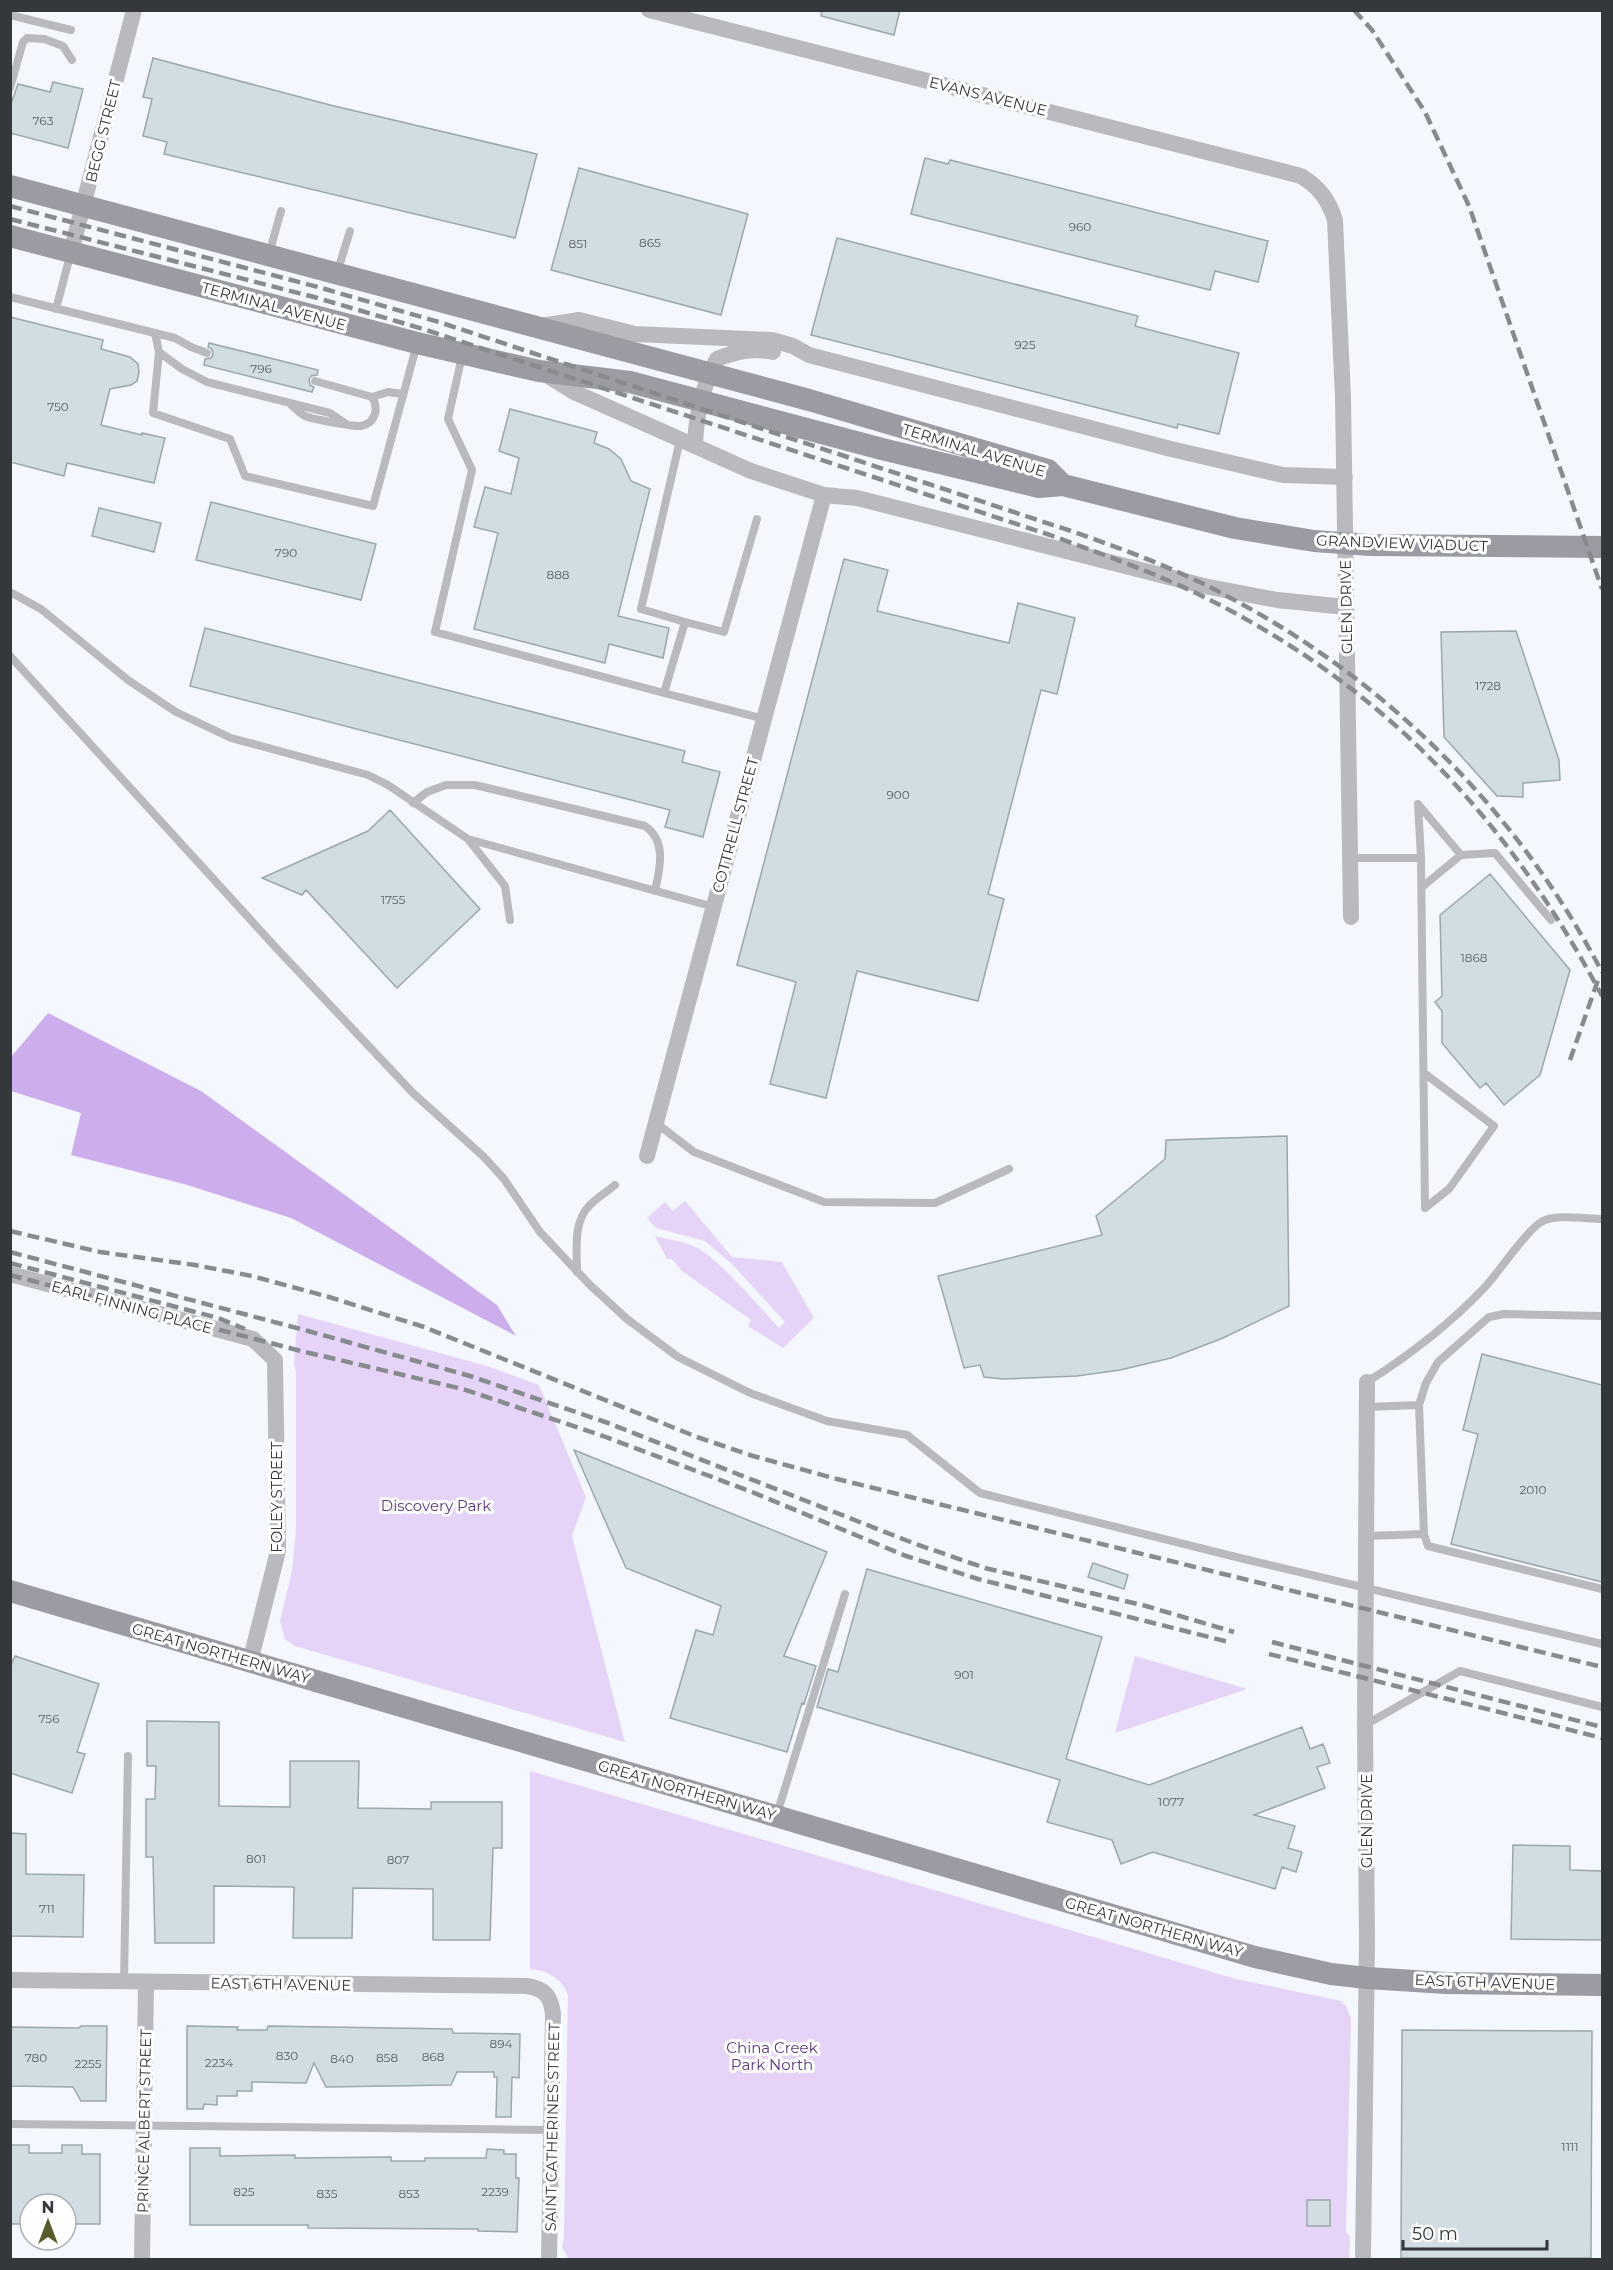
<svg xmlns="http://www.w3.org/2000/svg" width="1613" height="2270" font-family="Montserrat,sans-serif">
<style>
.green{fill:#e5d4f7}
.forest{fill:#cdaeed}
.building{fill:#d1dde2;stroke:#9ca7ab;stroke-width:1.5}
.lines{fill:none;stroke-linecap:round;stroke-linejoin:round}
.lane{stroke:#b9babf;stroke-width:8}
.street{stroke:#b9babf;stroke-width:16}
.secondary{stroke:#9b9ca3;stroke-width:22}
.rail{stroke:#878b90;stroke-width:4.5;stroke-dasharray:12 6;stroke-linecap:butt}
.labels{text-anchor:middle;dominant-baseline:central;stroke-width:6;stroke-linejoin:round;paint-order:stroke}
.number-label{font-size:12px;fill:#5b6065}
.street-label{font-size:15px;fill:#34373b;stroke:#fff}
.park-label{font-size:15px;fill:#5d357f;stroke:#fff}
</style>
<rect width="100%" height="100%" fill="#f4f8fe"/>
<!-- green -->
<path class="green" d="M 685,1201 L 732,1257 L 782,1262 L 814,1318 L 783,1348 L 748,1326 L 751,1320 L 682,1271 L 672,1259 L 667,1259 L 655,1236 C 667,1239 680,1241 691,1245 C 716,1254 759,1307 779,1328 L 785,1322 L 732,1264 L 705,1241 L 656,1228 L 647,1218 L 665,1202 L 673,1211 Z
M 298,1314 L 487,1366 L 539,1385 L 586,1497 L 572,1536 L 625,1742 L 295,1646 L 285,1639 L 280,1621 L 292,1571 L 296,1530 L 296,1372 L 294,1363 Z
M 1135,1656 L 1247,1689 L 1115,1733 Z
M 530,1771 L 1236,1979 L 1341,2001 L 1346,2006 L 1351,2019 L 1346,2232 L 1350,2237 L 1349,2259 L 569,2259 L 562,2248 L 564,2236 L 568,1995 C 561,1978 549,1971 530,1969 Z"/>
<!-- forest -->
<path class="forest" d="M 48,1013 L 201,1091 L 497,1305 L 516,1336 L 291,1218 L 184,1184 L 71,1155 L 81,1113 L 11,1091 L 11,1057 Z"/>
<!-- building -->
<path class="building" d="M 822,10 L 900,10 L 894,35 L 821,16 Z
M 153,58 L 330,105 L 537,154 L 515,238 L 164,154 L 167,142 L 143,136 L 152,99 L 143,97 Z
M 53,82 L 83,89 L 68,148 L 10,133 L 10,107 L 18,84 L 50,92 Z
M 925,158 L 948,164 L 950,160 L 1268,241 L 1258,282 L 1215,271 L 1210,290 L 911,214 Z
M 579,168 L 748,214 L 721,315 L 551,270 Z
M 837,238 L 1138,316 L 1135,326 L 1239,353 L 1219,434 L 1178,424 L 1177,428 L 811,335 Z
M 10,317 L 103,340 L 101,349 L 130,357 L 138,364 L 139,372 L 137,381 L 131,385 L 110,389 L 101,425 L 142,435 L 142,433 L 165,438 L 154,483 L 67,463 L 64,476 L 10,462 Z
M 209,343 L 318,370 L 317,375 L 311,376 L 309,380 L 310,385 L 314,387 L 312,392 L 204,365 L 205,359 L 211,358 L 213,355 L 212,349 L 208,347 Z
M 510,409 L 597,432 L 594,443 L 609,449 L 621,459 L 631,481 L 650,489 L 618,616 L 669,628 L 663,658 L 609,644 L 605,663 L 474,629 L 498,533 L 474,527 L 485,487 L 511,494 L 519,458 L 499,451 Z
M 211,502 L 376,544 L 361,600 L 196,560 Z
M 99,508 L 161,523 L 154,552 L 92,536 Z
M 844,559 L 888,570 L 877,611 L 1009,643 L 1018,603 L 1075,618 L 1057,694 L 1041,690 L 988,894 L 1004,899 L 978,1001 L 857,971 L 826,1098 L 770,1084 L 796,982 L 737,965 Z
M 205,628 L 685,751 L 682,762 L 720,772 L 703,837 L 665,827 L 670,810 L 190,686 Z
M 1516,631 L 1559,760 L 1560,780 L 1523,783 L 1523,797 L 1497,796 L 1444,737 L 1441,632 Z
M 390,810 L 480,909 L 397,988 L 306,890 L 302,895 L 262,878 L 368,831 Z
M 1490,874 L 1570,970 L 1540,1075 L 1504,1105 L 1486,1083 L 1480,1088 L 1442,1043 L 1442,1011 L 1435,1002 L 1442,996 L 1440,915 Z
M 1287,1136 L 1289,1306 L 1223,1338 L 1171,1358 L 1120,1370 L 1077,1376 L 1003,1379 L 984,1377 L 980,1365 L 964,1368 L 938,1276 L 1102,1235 L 1096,1216 L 1165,1159 L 1166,1140 Z
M 1482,1354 L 1602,1385 L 1602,1582 L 1451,1544 L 1478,1434 L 1463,1430 Z
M 574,1450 L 827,1552 L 784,1656 L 816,1666 L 804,1704 L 802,1703 L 787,1752 L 670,1718 L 696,1630 L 713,1635 L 721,1606 L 626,1568 Z
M 1093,1563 L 1128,1575 L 1124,1589 L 1088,1577 Z
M 867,1569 L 1102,1637 L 1066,1759 L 1149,1785 L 1302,1727 L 1310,1749 L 1323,1744 L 1330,1763 L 1317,1767 L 1325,1788 L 1254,1815 L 1295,1826 L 1288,1848 L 1302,1852 L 1296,1872 L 1282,1867 L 1275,1889 L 1153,1852 L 1121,1864 L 1112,1840 L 1047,1822 L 1060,1780 L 817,1707 L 828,1669 L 838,1672 Z
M 15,1656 L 99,1684 L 77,1752 L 85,1754 L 72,1793 L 10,1773 L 10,1667 Z
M 147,1721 L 219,1722 L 219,1806 L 290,1807 L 290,1761 L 359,1761 L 358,1808 L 431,1809 L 431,1802 L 502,1802 L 502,1848 L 493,1848 L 490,1940 L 433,1940 L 433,1889 L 353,1888 L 352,1938 L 293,1938 L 294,1887 L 214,1886 L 214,1943 L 155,1943 L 153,1857 L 146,1857 L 146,1799 L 155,1799 L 156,1766 L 147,1766 Z
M 10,1833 L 26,1834 L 26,1874 L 84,1875 L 83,1937 L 10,1936 Z
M 1513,1845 L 1570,1846 L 1570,1870 L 1602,1871 L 1602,1940 L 1511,1939 Z
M 81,2026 L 107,2026 L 106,2101 L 81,2101 L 73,2087 L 10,2086 L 10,2027 L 79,2028 Z
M 187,2026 L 238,2027 L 237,2030 L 267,2030 L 268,2026 L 452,2029 L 453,2033 L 520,2034 L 519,2078 L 512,2077 L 511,2117 L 496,2117 L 497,2077 L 494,2077 L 494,2072 L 457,2072 L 451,2085 L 326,2087 L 314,2063 L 306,2083 L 252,2082 L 252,2091 L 237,2091 L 237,2096 L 217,2096 L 217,2105 L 204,2104 L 203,2109 L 187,2109 Z
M 1402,2030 L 1592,2031 L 1591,2258 L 1401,2258 Z
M 10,2145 L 29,2145 L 29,2153 L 62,2153 L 62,2145 L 82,2145 L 82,2154 L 100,2154 L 100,2224 L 66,2224 L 66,2204 L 30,2204 L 30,2224 L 10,2224 Z
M 190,2148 L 220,2148 L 220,2156 L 295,2155 L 295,2158 L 391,2157 L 391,2161 L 425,2161 L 425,2158 L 486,2158 L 487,2149 L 504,2150 L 504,2154 L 516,2154 L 516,2178 L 519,2178 L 517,2232 L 478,2231 L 478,2229 L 308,2228 L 308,2225 L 190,2225 Z
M 1307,2200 L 1330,2200 L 1330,2226 L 1307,2226 Z"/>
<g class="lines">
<!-- lane -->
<path class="lane" d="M 10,15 L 71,30
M 10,88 L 23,42 L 27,38 L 44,39 L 63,46 L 72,60
M 269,254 L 281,211
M 337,273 L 350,231
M 10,297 L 155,333 L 159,352 L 153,413 L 230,439 L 245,476 L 373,506 L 417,344
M 56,309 L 71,252
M 155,333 L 175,338 L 191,347 L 207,353
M 159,352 L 182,369 L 207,382 L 330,413 L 345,423
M 462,356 L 448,419 L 472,470 L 435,632 L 664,693
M 372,397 L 388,392 L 403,394
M 290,404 C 295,408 300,414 305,416 C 312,419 354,427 361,426 C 376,423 379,408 372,397 L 315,381
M 680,440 L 641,609 L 685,622 L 664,693 L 764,719
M 10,592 L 41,609 L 128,680 L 176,712 L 231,738 L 368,775 L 388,785 L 468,839 L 714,907
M 685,622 L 724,632 L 757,519
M 10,656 L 279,951 L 413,1093 L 484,1157 L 504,1179 L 540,1232 L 590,1285 L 627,1319 L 678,1357 L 750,1393 L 827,1421 L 907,1435 L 980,1493 L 1236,1557 L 1602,1644
M 413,803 L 427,792 L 446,785 L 475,785 L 645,826 C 667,841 660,868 655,891
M 468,839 L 505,886 L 510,920
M 1350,858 L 1421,858 L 1425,1208 L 1449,1189 L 1494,1126 L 1424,1073
M 1421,858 L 1418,804 L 1461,855
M 1422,887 L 1461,855 L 1495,853 L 1551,920
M 656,1123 L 694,1152 L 824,1202 L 935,1203 L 1009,1169
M 577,1272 C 577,1251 573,1222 589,1206 C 596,1198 607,1192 615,1185
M 1367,1382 C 1410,1355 1450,1324 1485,1287 C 1499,1272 1528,1228 1543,1221 C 1556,1214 1587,1219 1602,1219
M 1419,1405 L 1424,1534 L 1428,1546 L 1602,1589
M 1367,1407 L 1419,1405 L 1426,1383 L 1438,1362 L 1489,1317 L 1504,1314 L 1602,1316
M 1367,1536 L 1424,1534
M 1365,1725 L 1460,1671 L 1602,1707
M 777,1814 L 845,1594
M 124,1982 L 128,1756
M 10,2124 L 552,2130"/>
<!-- street -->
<path class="street" d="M 649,10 L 1301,176 C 1320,188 1328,199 1335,220 L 1343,398 L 1351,917
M 71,252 L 134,10
M 541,326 L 579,320 L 635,334 L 772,340 L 793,346 L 809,355 L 1171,449 L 1283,475 L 1345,477
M 545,374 L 574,392 L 751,471 L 824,495 L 857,498 L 1204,586 L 1277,600 L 1346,607
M 695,446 C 696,414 702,387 717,359 C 737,351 752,348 773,352
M 647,1156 L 824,495
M 10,1274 L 253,1339 L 275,1360 L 278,1551 L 250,1662
M 10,1980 L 527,1986 C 545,1989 551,1996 553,2014 L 549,2260
M 142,2260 L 146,1982
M 1363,2260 L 1367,1941 L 1365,1725 L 1367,1382"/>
<!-- secondary -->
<path class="secondary" d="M 10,186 L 809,400 L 1048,470 L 1063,485
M 10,236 L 417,343 L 539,371 L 630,382 L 882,449 L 1039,487 L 1063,485 L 1235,528 L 1314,541 L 1371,545 L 1602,547
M 10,1591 L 1255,1957 L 1331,1974 L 1367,1978 L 1446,1983 L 1602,1985"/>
<!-- rail -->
<path class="rail" d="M 1354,10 L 1372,30 L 1425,112 L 1469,206 L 1602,589
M 10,206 L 318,287 L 439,322 L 1074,532 C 1125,550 1177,569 1225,595 C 1387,680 1517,810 1602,972
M 10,219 L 314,297 L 423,329 L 1050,535 C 1099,553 1147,570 1194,592 C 1380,682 1506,815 1602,996
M 1570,1060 L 1598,980
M 10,1231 L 100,1252 L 195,1265 L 252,1276 L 329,1297 L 424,1327 L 697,1437 L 753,1456 L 837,1479 L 1602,1667
M 10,1252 L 308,1331 L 470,1376 L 608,1423 L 913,1543 L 985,1568 L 1146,1606 L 1234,1632
M 10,1263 L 218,1318 L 245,1329
M 10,1275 L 301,1351 L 463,1389 L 603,1436 L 752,1492 L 906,1556 L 978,1579 L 1229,1642
M 1272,1642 L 1602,1727
M 1269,1654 L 1602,1738"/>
</g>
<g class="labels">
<!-- number labels -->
<g class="number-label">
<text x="43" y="120">763</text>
<text x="1080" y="226">960</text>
<text x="650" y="242">865</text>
<text x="578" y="243">851</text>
<text x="1025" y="344">925</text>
<text x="261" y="368">796</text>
<text x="58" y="406">750</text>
<text x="286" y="552">790</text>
<text x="558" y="574">888</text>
<text x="1488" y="685">1728</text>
<text x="898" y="794">900</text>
<text x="393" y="899">1755</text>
<text x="1474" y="957">1868</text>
<text x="1533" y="1489">2010</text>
<text x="964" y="1674">901</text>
<text x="49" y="1718">756</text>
<text x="1171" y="1801">1077</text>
<text x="256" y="1858">801</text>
<text x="398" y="1859">807</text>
<text x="47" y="1908">711</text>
<text x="501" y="2043">894</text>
<text x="287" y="2055">830</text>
<text x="433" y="2056">868</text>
<text x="36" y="2057">780</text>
<text x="387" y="2057">858</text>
<text x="342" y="2058">840</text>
<text x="219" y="2062">2234</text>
<text x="88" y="2063">2255</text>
<text x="1570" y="2146">1111</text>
<text x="244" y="2191">825</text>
<text x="495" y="2191">2239</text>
<text x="327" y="2193">835</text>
<text x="409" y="2193">853</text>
</g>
<!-- street labels -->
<g class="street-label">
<text transform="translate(988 96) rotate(14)">EVANS AVENUE</text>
<text transform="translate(103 131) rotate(-76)">BEGG STREET</text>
<text transform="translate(274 306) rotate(15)">TERMINAL AVENUE</text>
<text transform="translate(974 450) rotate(17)">TERMINAL AVENUE</text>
<text transform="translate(1402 543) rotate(2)">GRANDVIEW VIADUCT</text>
<text transform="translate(1346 607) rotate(-91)">GLEN DRIVE</text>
<text transform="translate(735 825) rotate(-75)">COTTRELL STREET</text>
<text transform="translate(132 1307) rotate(15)">EARL FINNING PLACE</text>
<text transform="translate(276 1497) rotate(-90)">FOLEY STREET</text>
<text transform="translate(221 1653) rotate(16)">GREAT NORTHERN WAY</text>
<text transform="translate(687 1790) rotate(16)">GREAT NORTHERN WAY</text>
<text transform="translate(1366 1821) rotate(-90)">GLEN DRIVE</text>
<text transform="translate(1154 1927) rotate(16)">GREAT NORTHERN WAY</text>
<text transform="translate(1485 1982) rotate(2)">EAST 6TH AVENUE</text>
<text transform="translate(281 1984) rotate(1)">EAST 6TH AVENUE</text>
<text transform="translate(144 2121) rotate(-89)">PRINCE ALBERT STREET</text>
<text transform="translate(552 2127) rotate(-89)">SAINT CATHERINES STREET</text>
</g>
<!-- park labels -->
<g class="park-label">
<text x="436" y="1505">Discovery Park</text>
<text x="772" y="2047">China Creek<tspan x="772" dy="17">Park North</tspan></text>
</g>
</g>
<!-- border -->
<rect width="1613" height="2270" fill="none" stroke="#34373b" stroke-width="24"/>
<!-- north arrow -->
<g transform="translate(48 2222)"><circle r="28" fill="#ffffff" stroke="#aeafb1" stroke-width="1.5"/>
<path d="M0-4.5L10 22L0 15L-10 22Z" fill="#595d2b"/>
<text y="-9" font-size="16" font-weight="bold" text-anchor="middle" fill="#34373b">N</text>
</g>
<!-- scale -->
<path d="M1403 2240v9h144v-9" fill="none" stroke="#34373b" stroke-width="3"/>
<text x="1412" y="2240" font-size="18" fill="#34373b" stroke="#ffffff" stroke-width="4.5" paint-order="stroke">50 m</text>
</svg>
